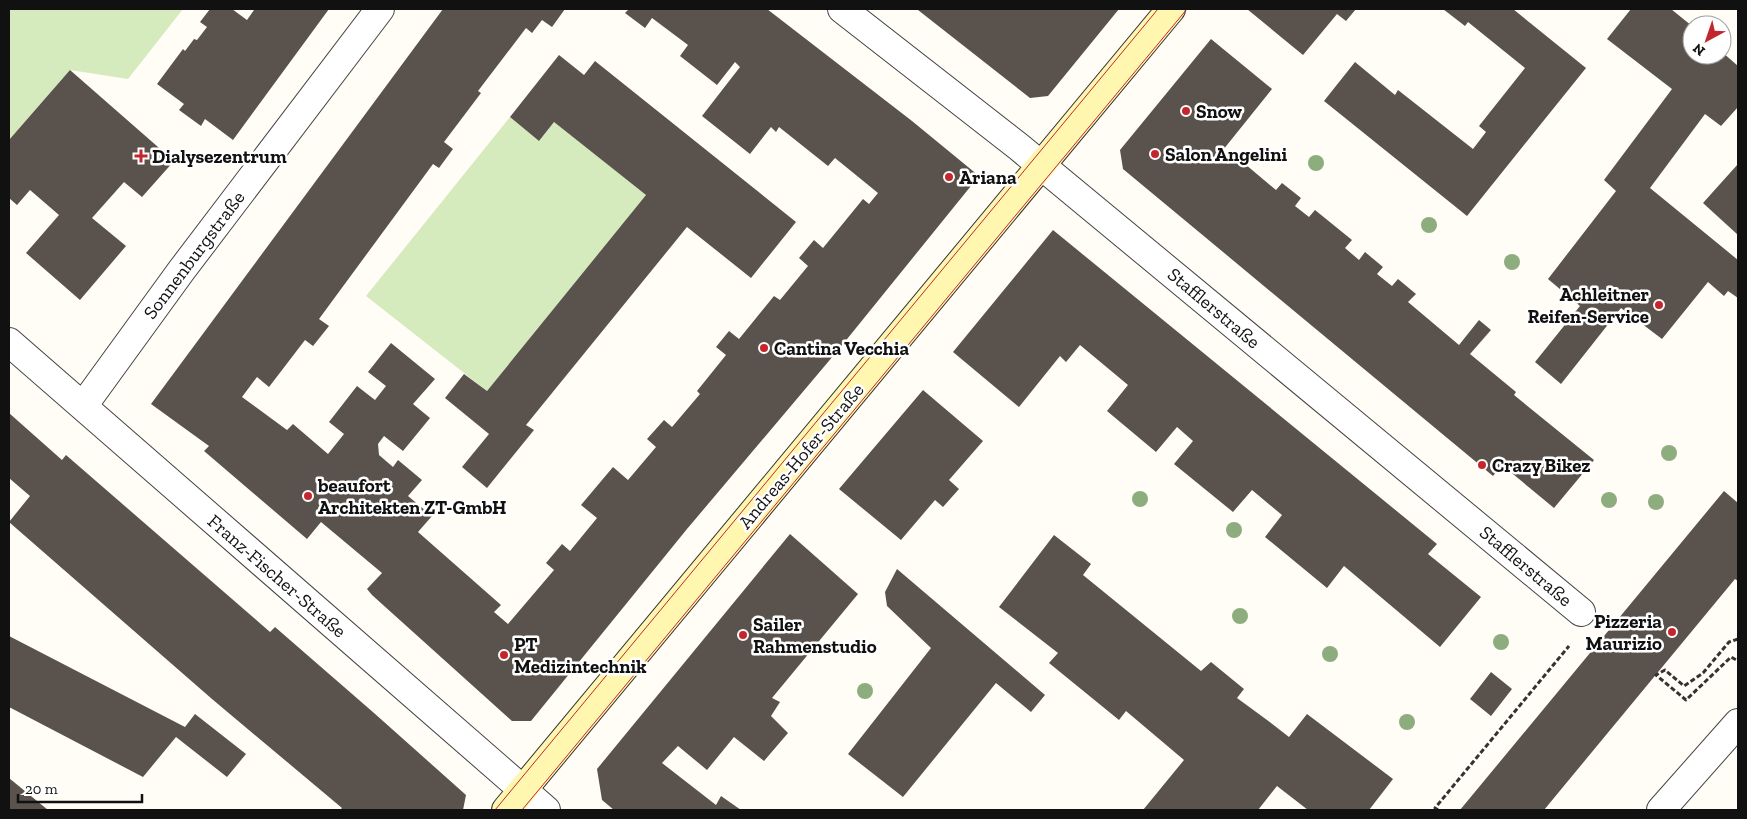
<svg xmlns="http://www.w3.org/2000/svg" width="1747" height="819" font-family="'Zilla Slab',serif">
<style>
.green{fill:#d5ebbd}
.building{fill:#5a524d}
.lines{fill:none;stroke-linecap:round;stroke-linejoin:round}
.street-casing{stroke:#444;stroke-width:30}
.secondary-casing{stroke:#333;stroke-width:30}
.path{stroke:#333;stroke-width:3;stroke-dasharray:5 2.5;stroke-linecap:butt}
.street{stroke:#fff;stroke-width:28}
.secondary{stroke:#fff6b0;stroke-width:28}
.tram{stroke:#c4262e;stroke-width:1}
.tree{fill:#8dad7f}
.poi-dot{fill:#c4262e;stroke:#fff;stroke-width:2}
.labels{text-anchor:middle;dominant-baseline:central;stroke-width:5;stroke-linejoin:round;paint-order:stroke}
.poi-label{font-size:19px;font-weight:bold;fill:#111;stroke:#fff;text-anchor:start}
.street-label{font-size:19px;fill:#111;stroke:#fff}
</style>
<rect width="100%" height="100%" fill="#fffdf5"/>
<!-- green -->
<path class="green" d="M 9,9 L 183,9 L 128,79 L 70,70 L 9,140 Z
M 510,117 L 539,141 L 554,122 L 646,195 L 487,391 L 366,296 Z"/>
<!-- building -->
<path class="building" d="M 210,9 L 232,9 L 247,20 L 254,10 L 252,9 L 329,9 L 233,140 L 205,119 L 201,126 L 179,110 L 184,104 L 157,84 L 183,49 L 185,51 L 194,39 L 197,40 L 207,27 L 200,22 Z
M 443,9 L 565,9 L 552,27 L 542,20 L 532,33 L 526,28 L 478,91 L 481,93 L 444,142 L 453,149 L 439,168 L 433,164 L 319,319 L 329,326 L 313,346 L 305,340 L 269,387 L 257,377 L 242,397 L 287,430 L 293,424 L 328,454 L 344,434 L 329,422 L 357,386 L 375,400 L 386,386 L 368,372 L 391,343 L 435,379 L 413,404 L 430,418 L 403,451 L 384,436 L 378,444 L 379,455 L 393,467 L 398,460 L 422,480 L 408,496 L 432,516 L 418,532 L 501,605 L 494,612 L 508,624 L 554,570 L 546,563 L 562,544 L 570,551 L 597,518 L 581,505 L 613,467 L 628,480 L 656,447 L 647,439 L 664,420 L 672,427 L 700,394 L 697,391 L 726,355 L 716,347 L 729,331 L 739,339 L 774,296 L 780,300 L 808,266 L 799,258 L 814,240 L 823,248 L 863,199 L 869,204 L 878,193 L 835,158 L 828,166 L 779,127 L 776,132 L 771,127 L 750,154 L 702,116 L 740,67 L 735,62 L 717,85 L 680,56 L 688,45 L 652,18 L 645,28 L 625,13 L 629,9 L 767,9 L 912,121 L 979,176 L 839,349 L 687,529 L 531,721 L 512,721 L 372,595 L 367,589 L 382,573 L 321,522 L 307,539 L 204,451 L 209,446 L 151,404 Z
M 918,9 L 1119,9 L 1048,96 L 1030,98 L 918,10 Z
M 1247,9 L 1356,9 L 1346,21 L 1337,14 L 1303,55 Z
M 1443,9 L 1513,9 L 1586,68 L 1467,216 L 1324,101 L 1355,62 L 1395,95 L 1398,90 L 1473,149 L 1486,132 L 1479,126 L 1525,68 L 1468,22 L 1465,26 Z
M 1631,9 L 1671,9 L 1692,26 L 1692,55 L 1722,55 L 1722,52 L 1738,66 L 1738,107 L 1721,126 L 1705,114 L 1650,188 L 1738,260 L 1738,298 L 1728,291 L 1724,296 L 1708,282 L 1662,339 L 1621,308 L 1561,384 L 1535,362 L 1580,306 L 1548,279 L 1616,191 L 1604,180 L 1672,89 L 1607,39 Z
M 1211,39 L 1272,89 L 1223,150 L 1243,167 L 1245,164 L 1276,190 L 1282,183 L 1301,198 L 1295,206 L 1309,217 L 1315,210 L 1352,240 L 1345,248 L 1359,260 L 1365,252 L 1383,267 L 1377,274 L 1392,286 L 1398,279 L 1416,294 L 1408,302 L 1459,345 L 1479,320 L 1491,330 L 1470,354 L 1516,392 L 1514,395 L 1594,460 L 1554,508 L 1502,465 L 1493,476 L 1123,169 L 1120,150 Z
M 559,55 L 584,75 L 595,61 L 796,222 L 751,278 L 687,227 L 526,425 L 534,430 L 487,488 L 462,467 L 489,434 L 445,398 L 464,374 L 487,391 L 646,195 L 554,122 L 539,141 L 510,117 Z
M 70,70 L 174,161 L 142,197 L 124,182 L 92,218 L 126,246 L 80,300 L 26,253 L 59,215 L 30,190 L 17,205 L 9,198 L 9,140 Z
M 1738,164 L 1738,235 L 1703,203 Z
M 1053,230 L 1437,544 L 1428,554 L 1481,597 L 1440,647 L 1344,566 L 1327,588 L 1265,537 L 1282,515 L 1252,490 L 1233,512 L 1174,464 L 1193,441 L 1177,427 L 1156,452 L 1107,411 L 1128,385 L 1080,345 L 1066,362 L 1060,356 L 1019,407 L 953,352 Z
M 923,390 L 983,441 L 949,480 L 959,489 L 943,507 L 935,500 L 901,540 L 839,489 Z
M 9,413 L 62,460 L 66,455 L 270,632 L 275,627 L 374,713 L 466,795 L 463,810 L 340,810 L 342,808 L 212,699 L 9,522 L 30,496 L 9,478 Z
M 1724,491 L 1738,503 L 1738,581 L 1735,579 L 1544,810 L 1460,810 Z
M 790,534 L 858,594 L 772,698 L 780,702 L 771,716 L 788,733 L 764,761 L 734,737 L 707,770 L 678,746 L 662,763 L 716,805 L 721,796 L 741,810 L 614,810 L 602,800 L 597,769 Z
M 1054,535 L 1091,564 L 1083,575 L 1201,671 L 1211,662 L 1244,689 L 1237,698 L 1267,720 L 1289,737 L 1307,714 L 1393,779 L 1369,810 L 1308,810 L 1277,786 L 1258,810 L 1143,810 L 1184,760 L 1126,711 L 1119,720 L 1049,663 L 1058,653 L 999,607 Z
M 897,569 L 1045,695 L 1031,712 L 996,683 L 903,797 L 848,754 L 931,648 L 887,606 L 885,592 Z
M 9,636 L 185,727 L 195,714 L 246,754 L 227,777 L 176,737 L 143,777 L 9,707 Z
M 1491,672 L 1512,689 L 1491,716 L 1470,699 Z
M 9,778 L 48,810 L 9,810 Z"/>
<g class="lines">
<!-- street casing -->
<g class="street-casing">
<path id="street" d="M 842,9 L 1019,147 L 1581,612
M 9,342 L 546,810
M 83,406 L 181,271 L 380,9
M 1661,810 L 1738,723"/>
</g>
<!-- secondary casing -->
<g class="secondary-casing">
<path id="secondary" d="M 506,810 L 1171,9"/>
</g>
<!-- path -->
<path class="path" d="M 1738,639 L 1729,642 L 1703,673 L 1684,686 L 1665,670 L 1656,675 L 1686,700 L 1731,657 L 1738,661
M 1438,810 L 1435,808 L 1569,646"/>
<!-- street -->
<use href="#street" class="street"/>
<!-- secondary -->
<use href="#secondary" class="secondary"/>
<!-- tram -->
<path class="tram" d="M 495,810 L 1158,9
M 522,810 L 1187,9"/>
</g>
<!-- trees -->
<g class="tree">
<circle cx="1316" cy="163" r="8"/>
<circle cx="1429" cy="225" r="8"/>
<circle cx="1512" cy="262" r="8"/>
<circle cx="1669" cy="453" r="8"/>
<circle cx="1140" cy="499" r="8"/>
<circle cx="1609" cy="500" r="8"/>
<circle cx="1656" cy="502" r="8"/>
<circle cx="1234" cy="530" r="8"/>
<circle cx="1240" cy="616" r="8"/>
<circle cx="1501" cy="642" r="8"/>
<circle cx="1330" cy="654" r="8"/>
<circle cx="865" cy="691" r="8"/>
<circle cx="1407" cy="722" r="8"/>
</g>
<!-- markers -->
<g class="poi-dot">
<circle cx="1186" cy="111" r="5"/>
<circle cx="1155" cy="154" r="5"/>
<path d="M138.5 148.5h5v5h5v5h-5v5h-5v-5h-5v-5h5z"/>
<circle cx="949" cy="177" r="5"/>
<circle cx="1659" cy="305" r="5"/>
<circle cx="764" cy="348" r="5"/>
<circle cx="1482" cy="465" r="5"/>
<circle cx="308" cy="496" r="5"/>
<circle cx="1672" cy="632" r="5"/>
<circle cx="743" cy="635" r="5"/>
<circle cx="504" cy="655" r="5"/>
</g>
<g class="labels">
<!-- poi labels -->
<g class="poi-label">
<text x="1196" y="111">Snow</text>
<text x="1165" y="154">Salon Angelini</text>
<text x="152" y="156">Dialysezentrum</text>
<text x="959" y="177">Ariana</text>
<text x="1649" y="294" text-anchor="end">Achleitner<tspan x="1649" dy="22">Reifen-Service</tspan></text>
<text x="774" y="348">Cantina Vecchia</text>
<text x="1492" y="465">Crazy Bikez</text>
<text x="318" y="485">beaufort<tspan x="318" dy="22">Architekten ZT-GmbH</tspan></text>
<text x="1662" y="621" text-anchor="end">Pizzeria<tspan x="1662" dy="22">Maurizio</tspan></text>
<text x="753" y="624">Sailer<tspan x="753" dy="22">Rahmenstudio</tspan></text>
<text x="514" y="644">PT<tspan x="514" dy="22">Medizintechnik</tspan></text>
</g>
<!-- street labels -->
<g class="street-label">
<text transform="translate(194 255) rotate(-53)">Sonnenburgstraße</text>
<text transform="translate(1214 308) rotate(40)">Stafflerstraße</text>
<text transform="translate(801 456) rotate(-50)">Andreas-Hofer-Straße</text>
<text transform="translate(1526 566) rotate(40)">Stafflerstraße</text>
<text transform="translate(277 576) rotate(41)">Franz-Fischer-Straße</text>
</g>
</g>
<!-- border -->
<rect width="1747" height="819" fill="none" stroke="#111111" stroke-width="20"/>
<!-- north arrow -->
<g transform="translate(1707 40) rotate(220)"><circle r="24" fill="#ffffff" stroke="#a0a0a0"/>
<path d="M0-4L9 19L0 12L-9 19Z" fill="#c4262e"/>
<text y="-8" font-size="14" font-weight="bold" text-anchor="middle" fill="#111111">N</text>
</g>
<!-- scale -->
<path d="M18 794v8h124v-8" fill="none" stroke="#111111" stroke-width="2.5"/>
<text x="25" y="794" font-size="15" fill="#111111" stroke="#ffffff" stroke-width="4" paint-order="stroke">20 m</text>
</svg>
